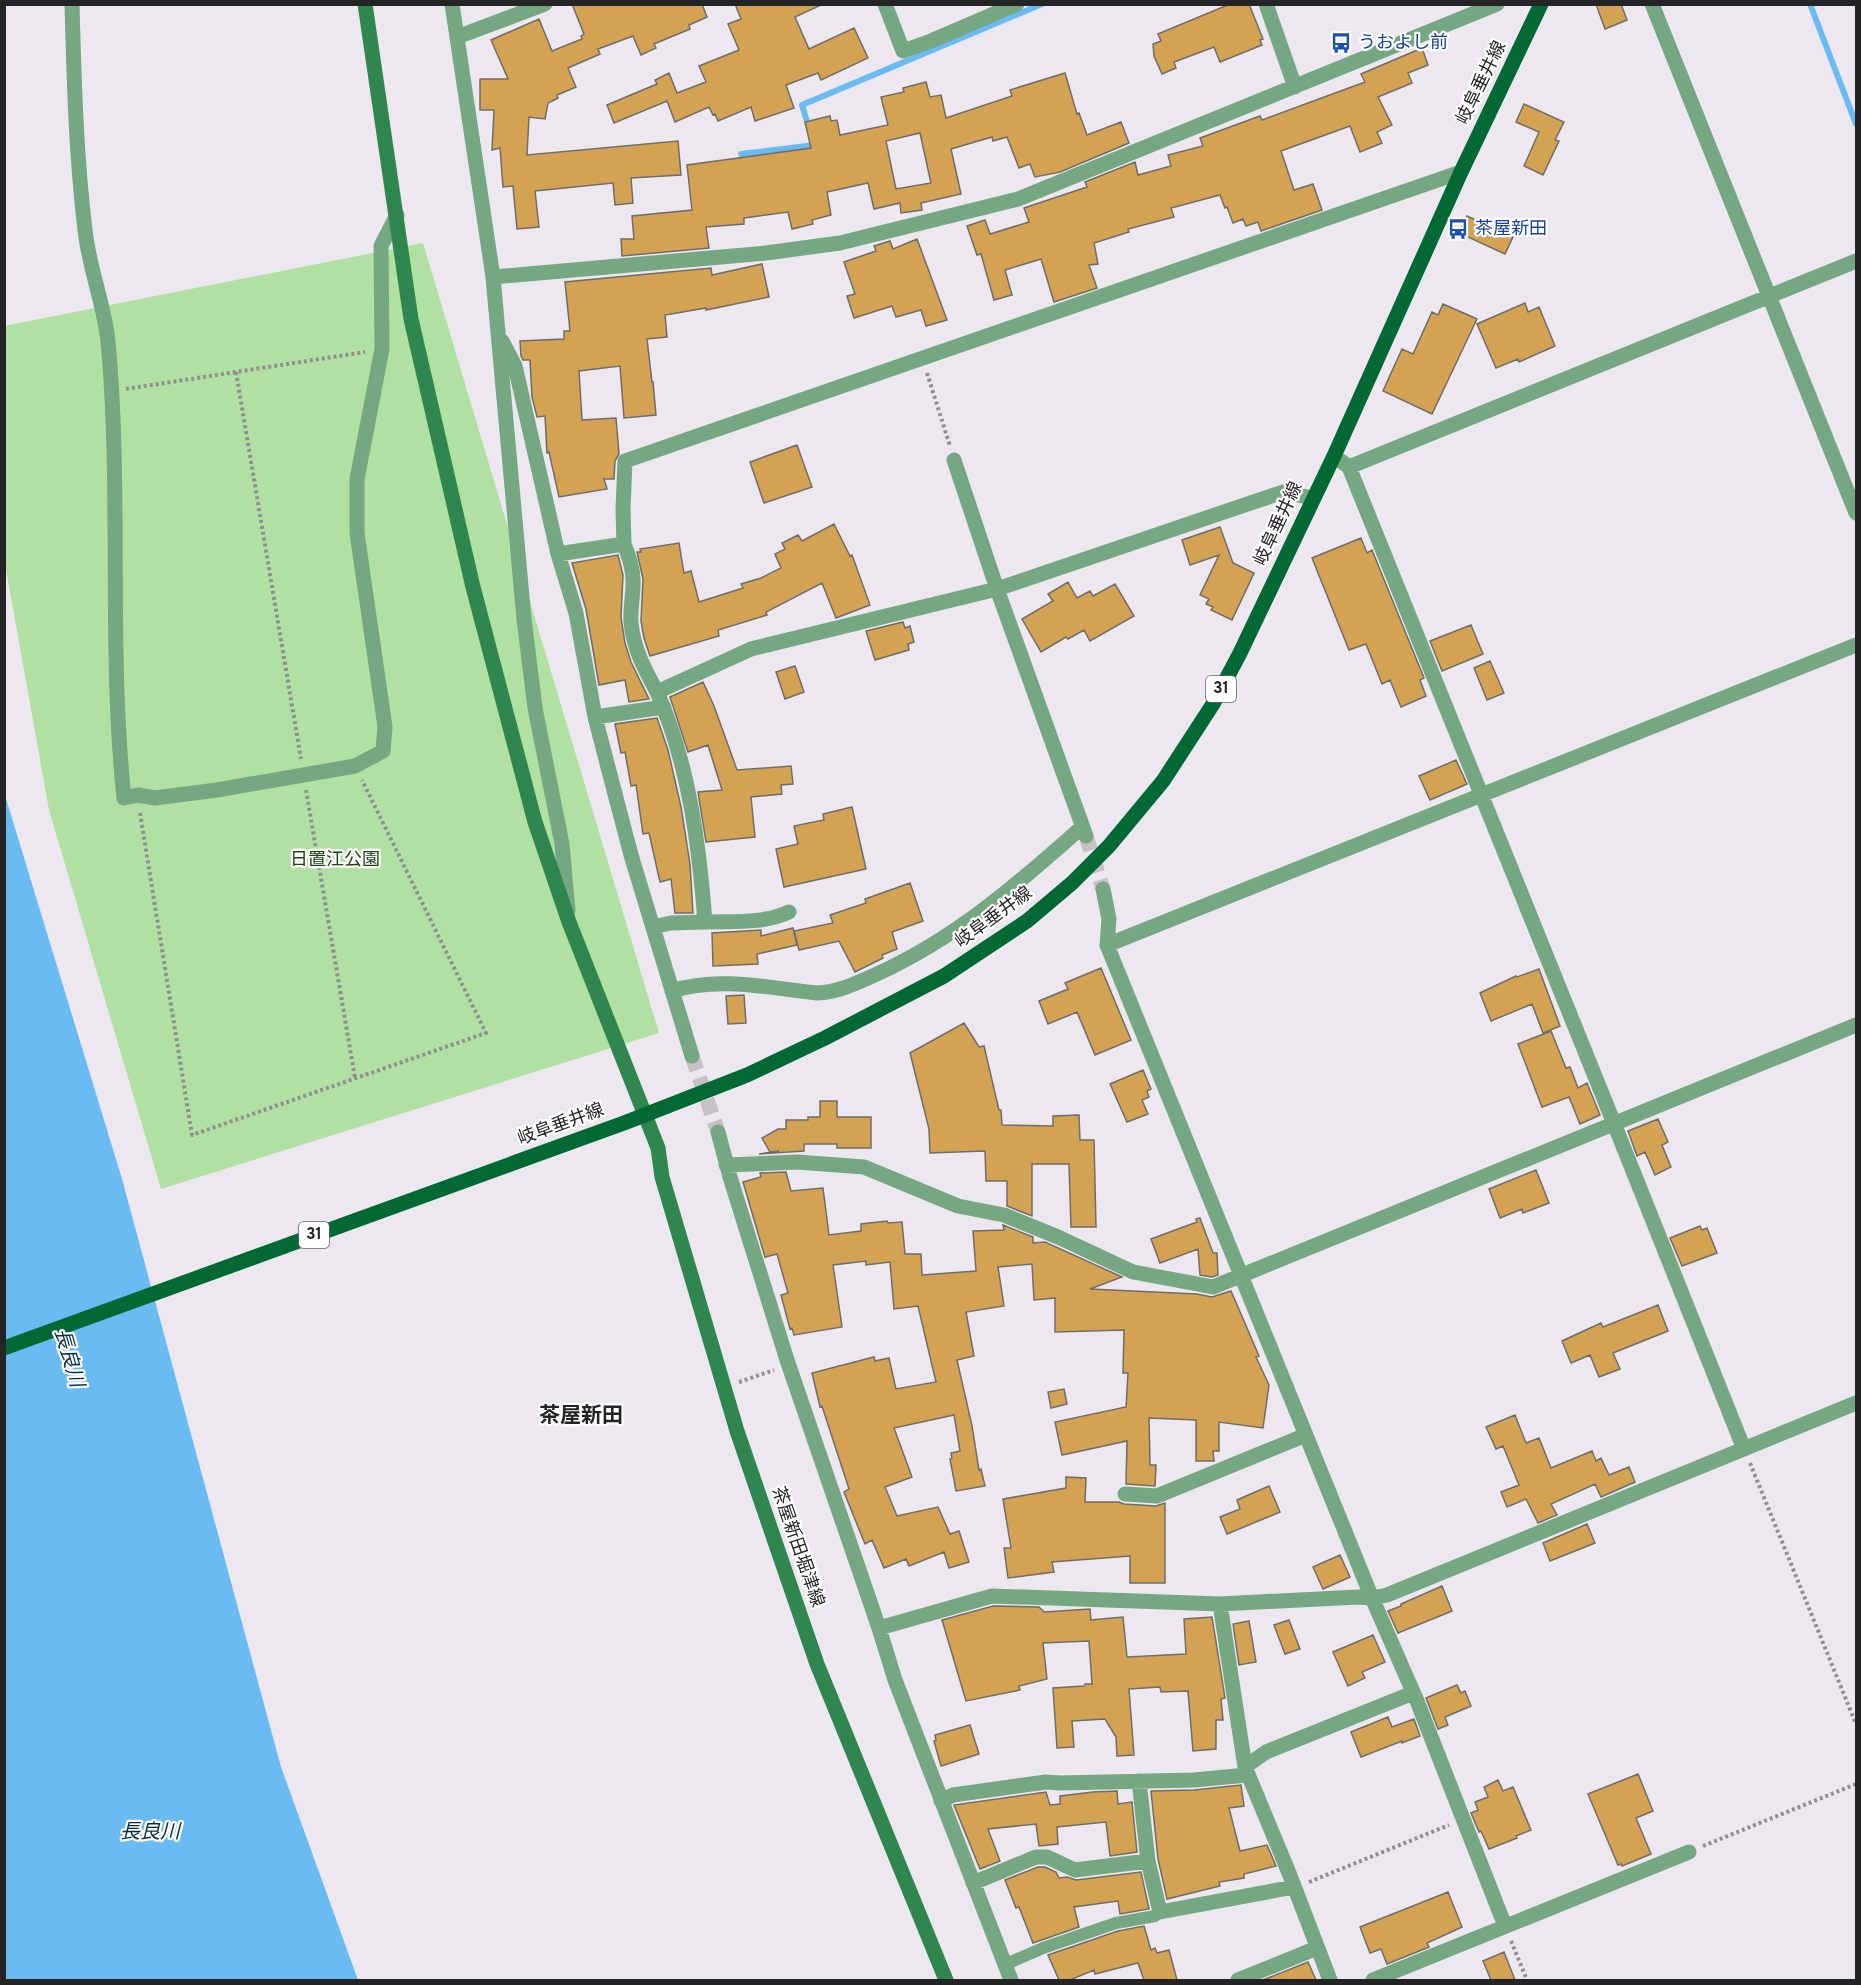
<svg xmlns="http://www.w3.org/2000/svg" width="1861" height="1985" font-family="Overpass,'Noto Sans JP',sans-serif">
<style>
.green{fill:#b0e1a2}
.water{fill:#69bbf2}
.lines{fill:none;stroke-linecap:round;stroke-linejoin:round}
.stream{stroke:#69bbf2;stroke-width:6}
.building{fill:#d4a253;stroke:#706c67;stroke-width:1.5;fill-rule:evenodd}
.street-tunnel{stroke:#c5c1c7;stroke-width:15;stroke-dasharray:15 8;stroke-linecap:butt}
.path{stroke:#918e93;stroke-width:4;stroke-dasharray:3 3;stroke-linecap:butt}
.lane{stroke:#74a782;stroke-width:12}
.street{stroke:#74a782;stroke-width:15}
.secondary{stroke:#30864f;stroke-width:15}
.primary{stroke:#036934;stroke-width:15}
.labels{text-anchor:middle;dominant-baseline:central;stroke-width:4.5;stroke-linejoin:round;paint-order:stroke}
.shield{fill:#fff;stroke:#666566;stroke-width:1.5}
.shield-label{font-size:16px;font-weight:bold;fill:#242325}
.transit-label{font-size:18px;fill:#164399;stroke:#fff;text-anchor:start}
.street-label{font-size:18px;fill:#242325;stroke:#fff}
.park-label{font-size:18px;fill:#1e4212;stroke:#fff}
.water-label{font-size:20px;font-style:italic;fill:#092e44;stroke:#fff}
.quarter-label{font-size:21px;font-weight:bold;fill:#242325;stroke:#fff}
</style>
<rect width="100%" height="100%" fill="#ede8ef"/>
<!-- green -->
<path class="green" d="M 423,243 L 659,1033 L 161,1189 L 49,810 L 5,564 L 4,326 Z"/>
<!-- water -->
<path class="water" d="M 4,792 L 122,1179 L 281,1767 L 358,1980 L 5,1980 Z"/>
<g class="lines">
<!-- stream -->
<path class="stream" d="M 1810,4 L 1856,124
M 809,128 L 802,105 L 1042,4
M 741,154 L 815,145 L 814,143"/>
</g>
<!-- building -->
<path class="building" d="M 572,4 L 702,4 L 707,17 L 689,25 L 690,29 L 654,44 L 656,48 L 641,55 L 633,36 L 598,49 L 600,54 L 568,68 L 576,87 L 557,95 L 558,98 L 548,103 L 545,119 L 529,117 L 527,155 L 678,141 L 681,175 L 631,178 L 633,203 L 615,205 L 613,183 L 535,191 L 539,227 L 517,229 L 513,186 L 503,187 L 500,148 L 492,150 L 494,110 L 480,110 L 480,79 L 508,79 L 491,40 L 539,19 L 552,51 L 582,39 L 581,36 L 584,34 Z
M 735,4 L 823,4 L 795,17 L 809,49 L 854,28 L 868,58 L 821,80 L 818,73 L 786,85 L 794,108 L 755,121 L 751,107 L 718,121 L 715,114 L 713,115 L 709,107 L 675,122 L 667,101 L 614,123 L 607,105 L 657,84 L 655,80 L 669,73 L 677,93 L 706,82 L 699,66 L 739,50 L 728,24 L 741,19 Z
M 1230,4 L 1249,4 L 1263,39 L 1260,40 L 1262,45 L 1220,62 L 1214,47 L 1174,62 L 1176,68 L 1162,74 L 1154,56 L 1153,44 L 1161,41 L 1158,34 Z
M 1596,4 L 1621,4 L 1627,20 L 1605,29 Z
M 1422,48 L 1428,65 L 1408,73 L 1412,83 L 1378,97 L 1392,125 L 1377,132 L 1382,143 L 1360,152 L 1350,126 L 1281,151 L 1294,190 L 1313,184 L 1322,210 L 1261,231 L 1258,222 L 1246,226 L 1243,219 L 1233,223 L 1227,207 L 1225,208 L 1220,195 L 1171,208 L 1174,217 L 1128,229 L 1129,232 L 1094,243 L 1098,264 L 1089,265 L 1097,288 L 1054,302 L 1041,259 L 1005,270 L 1012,295 L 994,300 L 981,254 L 977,255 L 967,226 L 985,220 L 990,234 L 1029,222 L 1024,208 L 1087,187 L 1085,182 L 1135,162 L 1138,175 L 1171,166 L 1168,155 L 1203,146 L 1200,138 L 1260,116 L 1262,120 L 1365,82 L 1361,74 Z
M 1065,73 L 1077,114 L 1079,113 L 1087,135 L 1121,122 L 1129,143 L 1060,172 L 1035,177 L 1030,164 L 1019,168 L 1007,137 L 993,141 L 992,137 L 951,149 L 961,194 L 921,203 L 922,210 L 901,213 L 900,203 L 874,209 L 868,183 L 827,192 L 831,215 L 812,220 L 813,224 L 792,229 L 788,212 L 744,218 L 744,224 L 706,227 L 709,248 L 622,256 L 621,239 L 634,239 L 632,216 L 692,210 L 687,165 L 811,148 L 805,122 L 830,116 L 831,121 L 837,120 L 840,135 L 888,125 L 881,97 L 904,92 L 903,88 L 926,82 L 930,97 L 941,95 L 946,118 L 1012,96 L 1010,90 ZM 920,133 L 931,183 L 896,189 L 886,141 Z
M 1524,104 L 1564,122 L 1555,140 L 1559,141 L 1543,175 L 1524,166 L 1539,132 L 1516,122 Z
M 1467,216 L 1513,237 L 1505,254 L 1459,233 Z
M 917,239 L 947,320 L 926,326 L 921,310 L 896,317 L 892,306 L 854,318 L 847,296 L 855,294 L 844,262 L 876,251 L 874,246 L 890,241 L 893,249 Z
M 762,264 L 769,297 L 706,310 L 706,308 L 665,315 L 667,337 L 647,339 L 652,382 L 653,382 L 656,415 L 624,418 L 620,366 L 579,371 L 582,420 L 616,418 L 619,454 L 615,461 L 614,479 L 604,479 L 607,489 L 559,497 L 549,452 L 547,453 L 545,416 L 537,417 L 532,397 L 530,360 L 523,360 L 521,356 L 520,341 L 564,339 L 564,331 L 570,331 L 565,282 L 711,268 L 712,275 Z
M 1525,303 L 1528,312 L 1539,307 L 1555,346 L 1519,362 L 1518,359 L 1496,368 L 1477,324 Z
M 1443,304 L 1477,319 L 1432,414 L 1383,391 L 1402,349 L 1413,354 L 1432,312 L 1438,315 Z
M 797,445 L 812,487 L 764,503 L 750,462 Z
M 834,524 L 850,556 L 852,555 L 870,605 L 836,618 L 822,583 L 766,612 L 767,615 L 718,630 L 719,636 L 650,656 L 644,638 L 641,621 L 643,579 L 637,552 L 641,552 L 640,549 L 679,543 L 684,573 L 691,571 L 699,602 L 743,588 L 741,584 L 761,578 L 781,568 L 775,554 L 785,549 L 782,543 L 798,535 L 802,541 Z
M 1220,527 L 1233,563 L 1254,573 L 1232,620 L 1211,610 L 1213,607 L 1206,604 L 1209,599 L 1200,595 L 1219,555 L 1190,565 L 1182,540 Z
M 1361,538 L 1367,553 L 1372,550 L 1424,678 L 1420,680 L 1426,696 L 1401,707 L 1390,680 L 1382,684 L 1366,644 L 1349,650 L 1312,558 Z
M 618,555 L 623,575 L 621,617 L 625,643 L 631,662 L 649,699 L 629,702 L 625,680 L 599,685 L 586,609 L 572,563 Z
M 1068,582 L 1077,598 L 1090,591 L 1093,596 L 1115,584 L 1134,616 L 1090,641 L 1084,630 L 1068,639 L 1066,637 L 1041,652 L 1022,619 L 1053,601 L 1048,594 Z
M 903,622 L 905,628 L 910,626 L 914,642 L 908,644 L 909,650 L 875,660 L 866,631 Z
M 1471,625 L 1483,654 L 1442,671 L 1430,641 Z
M 1490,661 L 1504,693 L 1487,700 L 1474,668 Z
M 795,666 L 804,692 L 785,699 L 776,672 Z
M 703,682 L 714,706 L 737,770 L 791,766 L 793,784 L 781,785 L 782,794 L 751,797 L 755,837 L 706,842 L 698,792 L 722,790 L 708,745 L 688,752 L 670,697 Z
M 657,718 L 668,750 L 681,807 L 690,864 L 693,913 L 675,913 L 671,879 L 660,882 L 649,833 L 643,834 L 636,785 L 631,786 L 625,752 L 621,753 L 615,724 Z
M 1456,760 L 1467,784 L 1430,800 L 1419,776 Z
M 852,807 L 866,869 L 784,887 L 776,849 L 798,844 L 794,826 L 824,820 L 823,814 Z
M 910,883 L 923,921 L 892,932 L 897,949 L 882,955 L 883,958 L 855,972 L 839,941 L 799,950 L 794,931 L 833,923 L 830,915 L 866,903 L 865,899 Z
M 793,928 L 797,945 L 757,954 L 758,964 L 713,966 L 712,933 L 761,930 L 761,936 Z
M 1101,968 L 1131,1040 L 1095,1055 L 1077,1012 L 1048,1024 L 1039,1001 L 1068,989 L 1065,983 Z
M 1539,969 L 1560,1026 L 1543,1033 L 1532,1004 L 1491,1021 L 1480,993 L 1516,976 L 1517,977 Z
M 744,995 L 746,1023 L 728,1024 L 726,996 Z
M 964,1023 L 979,1047 L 984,1046 L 999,1110 L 1001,1110 L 1002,1125 L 1053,1126 L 1053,1116 L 1079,1115 L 1080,1140 L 1094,1140 L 1096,1227 L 1071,1227 L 1069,1164 L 1032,1164 L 1032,1216 L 1007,1206 L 1007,1181 L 986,1181 L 985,1151 L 930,1153 L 929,1129 L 910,1053 Z
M 1551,1031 L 1566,1068 L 1570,1067 L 1578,1088 L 1587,1083 L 1600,1115 L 1580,1124 L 1569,1097 L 1542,1107 L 1518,1044 Z
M 1143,1070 L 1151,1089 L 1147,1091 L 1149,1097 L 1142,1100 L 1148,1114 L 1127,1122 L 1110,1084 Z
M 820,1101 L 837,1101 L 837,1117 L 871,1117 L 871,1148 L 837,1148 L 837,1144 L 804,1144 L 804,1151 L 759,1154 L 779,1151 L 770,1152 L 762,1138 L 778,1129 L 786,1129 L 786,1120 L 808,1120 L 808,1117 L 820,1117 Z
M 1658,1119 L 1668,1142 L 1662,1145 L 1671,1167 L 1655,1175 L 1645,1152 L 1637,1156 L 1628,1131 Z
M 1536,1170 L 1549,1203 L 1523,1213 L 1522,1209 L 1500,1218 L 1489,1189 Z
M 786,1172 L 791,1191 L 823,1188 L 829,1235 L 861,1231 L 861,1224 L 887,1221 L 888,1223 L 902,1222 L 905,1254 L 921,1254 L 922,1275 L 976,1271 L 973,1231 L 1004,1230 L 1003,1225 L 1033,1237 L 1033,1243 L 1045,1242 L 1122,1277 L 1090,1289 L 1197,1294 L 1212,1297 L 1231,1291 L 1259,1356 L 1256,1357 L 1269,1385 L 1263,1428 L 1219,1422 L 1219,1451 L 1213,1451 L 1214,1461 L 1196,1461 L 1196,1420 L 1149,1418 L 1150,1465 L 1156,1465 L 1155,1486 L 1126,1484 L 1127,1441 L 1062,1455 L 1055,1422 L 1126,1407 L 1128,1373 L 1123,1373 L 1124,1330 L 1055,1332 L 1055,1298 L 1034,1300 L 1032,1264 L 998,1267 L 1004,1306 L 966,1312 L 974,1356 L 957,1360 L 972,1426 L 979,1470 L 981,1469 L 985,1486 L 956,1491 L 950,1459 L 952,1458 L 951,1453 L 960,1451 L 954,1415 L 894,1428 L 912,1477 L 885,1487 L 897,1516 L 938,1507 L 950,1534 L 959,1531 L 969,1562 L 949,1568 L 944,1552 L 909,1566 L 906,1559 L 884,1568 L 872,1540 L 865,1544 L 844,1492 L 849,1489 L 822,1406 L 820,1407 L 812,1373 L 874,1357 L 875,1361 L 889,1358 L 896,1389 L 936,1382 L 918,1306 L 894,1309 L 890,1262 L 866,1265 L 866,1261 L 833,1265 L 842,1327 L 794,1335 L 792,1328 L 790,1329 L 781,1295 L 788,1293 L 777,1254 L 765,1257 L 743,1182 L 761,1177 L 760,1173 Z
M 1200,1218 L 1213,1253 L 1217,1253 L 1218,1275 L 1212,1277 L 1200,1275 L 1198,1249 L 1160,1263 L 1151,1239 L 1197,1222 L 1196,1219 Z
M 1700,1226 L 1702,1230 L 1707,1228 L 1717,1253 L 1682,1266 L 1670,1238 Z
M 1658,1305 L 1668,1331 L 1613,1353 L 1620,1369 L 1599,1377 L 1590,1355 L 1571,1363 L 1562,1341 L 1601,1323 L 1603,1327 Z
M 1064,1389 L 1067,1404 L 1051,1408 L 1048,1392 Z
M 1515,1415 L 1526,1443 L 1539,1438 L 1551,1468 L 1592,1451 L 1596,1461 L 1601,1458 L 1609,1475 L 1629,1467 L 1635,1482 L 1601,1497 L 1595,1484 L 1551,1504 L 1557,1515 L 1538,1523 L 1526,1499 L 1507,1507 L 1501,1492 L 1519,1485 L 1503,1446 L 1496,1449 L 1486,1427 Z
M 1066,1477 L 1086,1478 L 1085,1502 L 1119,1502 L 1124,1504 L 1156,1506 L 1165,1503 L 1165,1583 L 1130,1583 L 1130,1556 L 1052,1562 L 1054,1572 L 1008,1578 L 1004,1548 L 1011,1548 L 1003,1499 L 1066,1488 Z
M 1269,1486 L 1280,1512 L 1227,1534 L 1220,1517 L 1240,1509 L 1237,1500 Z
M 1587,1524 L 1595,1543 L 1550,1561 L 1543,1543 Z
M 1340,1555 L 1350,1577 L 1323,1589 L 1313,1567 Z
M 1442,1586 L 1452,1611 L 1398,1633 L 1388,1611 L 1401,1606 L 1401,1604 Z
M 993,1606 L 1039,1607 L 1044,1612 L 1090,1609 L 1091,1620 L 1123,1617 L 1127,1657 L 1186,1654 L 1184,1619 L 1212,1617 L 1225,1698 L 1221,1699 L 1223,1720 L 1216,1720 L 1216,1749 L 1193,1751 L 1188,1691 L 1161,1692 L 1160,1687 L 1129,1689 L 1134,1755 L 1117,1756 L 1116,1737 L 1105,1719 L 1072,1721 L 1074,1747 L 1057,1748 L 1053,1688 L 1084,1686 L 1085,1684 L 1092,1684 L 1089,1641 L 1043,1643 L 1047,1679 L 1019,1686 L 1020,1690 L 966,1701 L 942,1620 Z
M 1289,1620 L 1300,1649 L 1285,1654 L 1274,1625 Z
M 1249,1621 L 1256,1662 L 1239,1665 L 1233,1624 Z
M 1373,1635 L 1385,1662 L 1362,1672 L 1365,1678 L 1348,1686 L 1333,1652 Z
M 1457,1685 L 1461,1693 L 1465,1691 L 1471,1706 L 1445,1717 L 1448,1725 L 1438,1729 L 1426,1698 Z
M 1388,1717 L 1392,1727 L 1414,1719 L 1420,1736 L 1402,1743 L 1402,1741 L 1361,1757 L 1351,1732 Z
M 970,1725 L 979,1754 L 941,1766 L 934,1741 L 936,1740 L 935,1735 Z
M 1638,1774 L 1653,1811 L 1636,1818 L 1651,1854 L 1622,1866 L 1621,1864 L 1618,1865 L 1588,1794 Z
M 1498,1780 L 1503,1791 L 1513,1787 L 1531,1830 L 1516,1836 L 1517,1838 L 1489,1849 L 1481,1831 L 1479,1832 L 1471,1813 L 1478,1810 L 1475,1802 L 1488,1797 L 1484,1787 Z
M 1241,1785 L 1244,1806 L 1229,1808 L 1240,1851 L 1267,1845 L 1276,1866 L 1244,1874 L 1244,1878 L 1219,1882 L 1220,1886 L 1167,1899 L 1158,1859 L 1151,1791 L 1194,1790 Z
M 1117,1791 L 1118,1804 L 1132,1802 L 1137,1852 L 1110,1856 L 1106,1822 L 1057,1827 L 1058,1844 L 1039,1846 L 1036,1824 L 988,1829 L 1000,1861 L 980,1869 L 954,1805 L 1046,1792 L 1050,1805 L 1060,1804 L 1060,1796 L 1093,1792 Z
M 1038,1867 L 1045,1867 L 1056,1872 L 1059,1878 L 1067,1877 L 1076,1880 L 1141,1872 L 1149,1909 L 1120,1914 L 1118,1901 L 1074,1907 L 1079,1927 L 1033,1943 L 1019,1907 L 1016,1908 L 1005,1880 Z
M 1448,1892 L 1462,1927 L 1427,1943 L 1429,1947 L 1387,1964 L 1381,1949 L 1370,1953 L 1360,1927 Z
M 1144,1926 L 1151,1950 L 1155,1948 L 1157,1953 L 1169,1950 L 1177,1980 L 1144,1980 L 1138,1963 L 1095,1974 L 1094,1970 L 1070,1980 L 1059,1980 L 1048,1955 L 1118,1931 Z
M 1504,1952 L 1515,1980 L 1491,1980 L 1483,1961 Z
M 1308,1962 L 1316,1980 L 1263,1980 Z"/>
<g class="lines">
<!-- street-tunnel -->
<path class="street-tunnel" d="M 1086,836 L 1103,889
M 692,1056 L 718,1132"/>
<!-- path -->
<path class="path" d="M 236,372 L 301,759
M 927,373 L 950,446
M 126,389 L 365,352
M 306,790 L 355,1078
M 140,813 L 192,1135 L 486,1033 L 362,780
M 739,1382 L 774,1370
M 1750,1463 L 1856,1724
M 1703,1846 L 1856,1784
M 1309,1882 L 1449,1825
M 1511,1941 L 1527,1980"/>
<!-- lane -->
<path class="lane" d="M 1004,1965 L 1043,1948 L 1116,1923 L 1155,1916 L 1160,1912"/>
<!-- street -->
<path class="street" d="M 72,4 C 74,79 76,156 85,230 C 89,268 104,304 108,341 C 122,493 108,647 124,798 L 138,795 L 155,798 L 217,790 L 355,766 L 383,751 L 385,727 L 357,533 L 357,479 L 382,349 L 381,246 L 397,215
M 452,4 L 493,277 L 524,619 L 535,708 L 562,844 L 568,911
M 885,4 L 903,51 L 931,41 L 1017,4
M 1266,4 L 1295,87
M 1652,4 L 1856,513
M 457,37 L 545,4
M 493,277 L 766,253 L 840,243 L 1018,199 L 1497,4
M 502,341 L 515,366 L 558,554 L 576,613 L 595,717 L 609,771 L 631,855 L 692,1056
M 954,460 L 997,589 L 1086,836
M 1341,461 L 1349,467 L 1856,261
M 1349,467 C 1481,794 1614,1121 1744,1449
M 624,544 L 623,509 L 625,461 L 1461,172
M 558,554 L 624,544 C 629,557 634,570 633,585 C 633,597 630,610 631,622 C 633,648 645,670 657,692 L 751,649 L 997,589 L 1283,492 L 1313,498
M 595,717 L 664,707
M 1103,889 L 1109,919 L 1107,945 L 1372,1598 L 1417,1701 L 1505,1926
M 705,922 C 733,921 763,924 789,912
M 653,927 L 671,923 L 705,922 C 699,844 689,764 657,692
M 1107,945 L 1856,645
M 672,991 C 718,976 769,988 817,993 C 839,992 857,983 877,974 C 956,938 1018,884 1082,827
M 718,1132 L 730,1177 L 787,1360 L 879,1628 L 895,1680 L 1011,1980
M 726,1165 L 797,1162 L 864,1167 L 958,1206 L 1004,1215 L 1058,1237 L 1133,1272 L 1213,1287 L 1856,1025
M 1125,1494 L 1157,1496 L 1306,1435
M 1220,1604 L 1245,1767 L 1289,1873 L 1330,1980
M 879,1628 L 992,1596 L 1220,1604 L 1358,1597 L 1372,1598 L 1387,1595 L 1856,1403
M 1245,1767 L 1266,1752 L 1413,1693
M 1139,1781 L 1148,1861 L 1160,1912 L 1294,1887
M 941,1801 L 953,1795 L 1046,1782 L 1060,1783 L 1194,1780 L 1247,1775
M 973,1883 L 1036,1857 L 1047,1857 L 1075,1870 L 1148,1861
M 1238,1980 L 1317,1948
M 1373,1980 L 1689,1852"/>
<!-- secondary -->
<path class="secondary" d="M 365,4 L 411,319 L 473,587 L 535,822 L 569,922 L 658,1148 L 662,1177 L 737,1431 L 817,1664 L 946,1980"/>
<!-- primary -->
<path class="primary" d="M 4,1348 L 624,1123 L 747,1075 L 825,1038 L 944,976 L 1027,921 L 1072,883 L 1109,846 L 1163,781 L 1213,704 L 1240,653 L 1334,456 L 1461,172 L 1541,4"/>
</g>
<!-- icons -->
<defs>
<g id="bus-bare" transform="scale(1.62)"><path d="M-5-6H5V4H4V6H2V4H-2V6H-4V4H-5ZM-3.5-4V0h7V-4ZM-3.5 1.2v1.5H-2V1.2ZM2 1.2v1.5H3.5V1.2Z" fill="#1a4fb4" stroke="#fff" stroke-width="2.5" paint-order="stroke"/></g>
</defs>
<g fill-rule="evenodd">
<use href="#bus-bare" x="1341" y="43"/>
<use href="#bus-bare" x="1458" y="229"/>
</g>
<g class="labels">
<!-- shield labels -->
<g class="shield">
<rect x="1206" y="676" width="30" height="26" rx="4.5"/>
<rect x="299" y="1222" width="30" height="26" rx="4.5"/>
</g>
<g class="shield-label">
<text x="1221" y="689">31</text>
<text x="314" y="1235">31</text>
</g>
<!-- transit labels -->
<g class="transit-label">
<text x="1358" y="43">うおよし前</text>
<text x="1475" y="229">茶屋新田</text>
</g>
<!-- street labels -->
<g class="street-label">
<text transform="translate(1482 83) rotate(-64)">岐阜垂井線</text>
<text transform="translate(1279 524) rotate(-65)">岐阜垂井線</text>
<text transform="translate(994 918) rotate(-36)">岐阜垂井線</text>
<text transform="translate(561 1125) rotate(-20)">岐阜垂井線</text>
<text transform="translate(797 1547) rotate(71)">茶屋新田堀津線</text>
</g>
<!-- park labels -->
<g class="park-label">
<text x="335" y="860">日置江公園</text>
</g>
<!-- water labels -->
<g class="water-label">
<text transform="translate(68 1358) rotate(74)">長良川</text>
<text x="150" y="1833">長良川</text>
</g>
<!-- quarter labels -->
<g class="quarter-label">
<text x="581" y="1416">茶屋新田</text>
</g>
</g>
<!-- border -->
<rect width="1861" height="1985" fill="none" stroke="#242325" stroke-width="12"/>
</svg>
